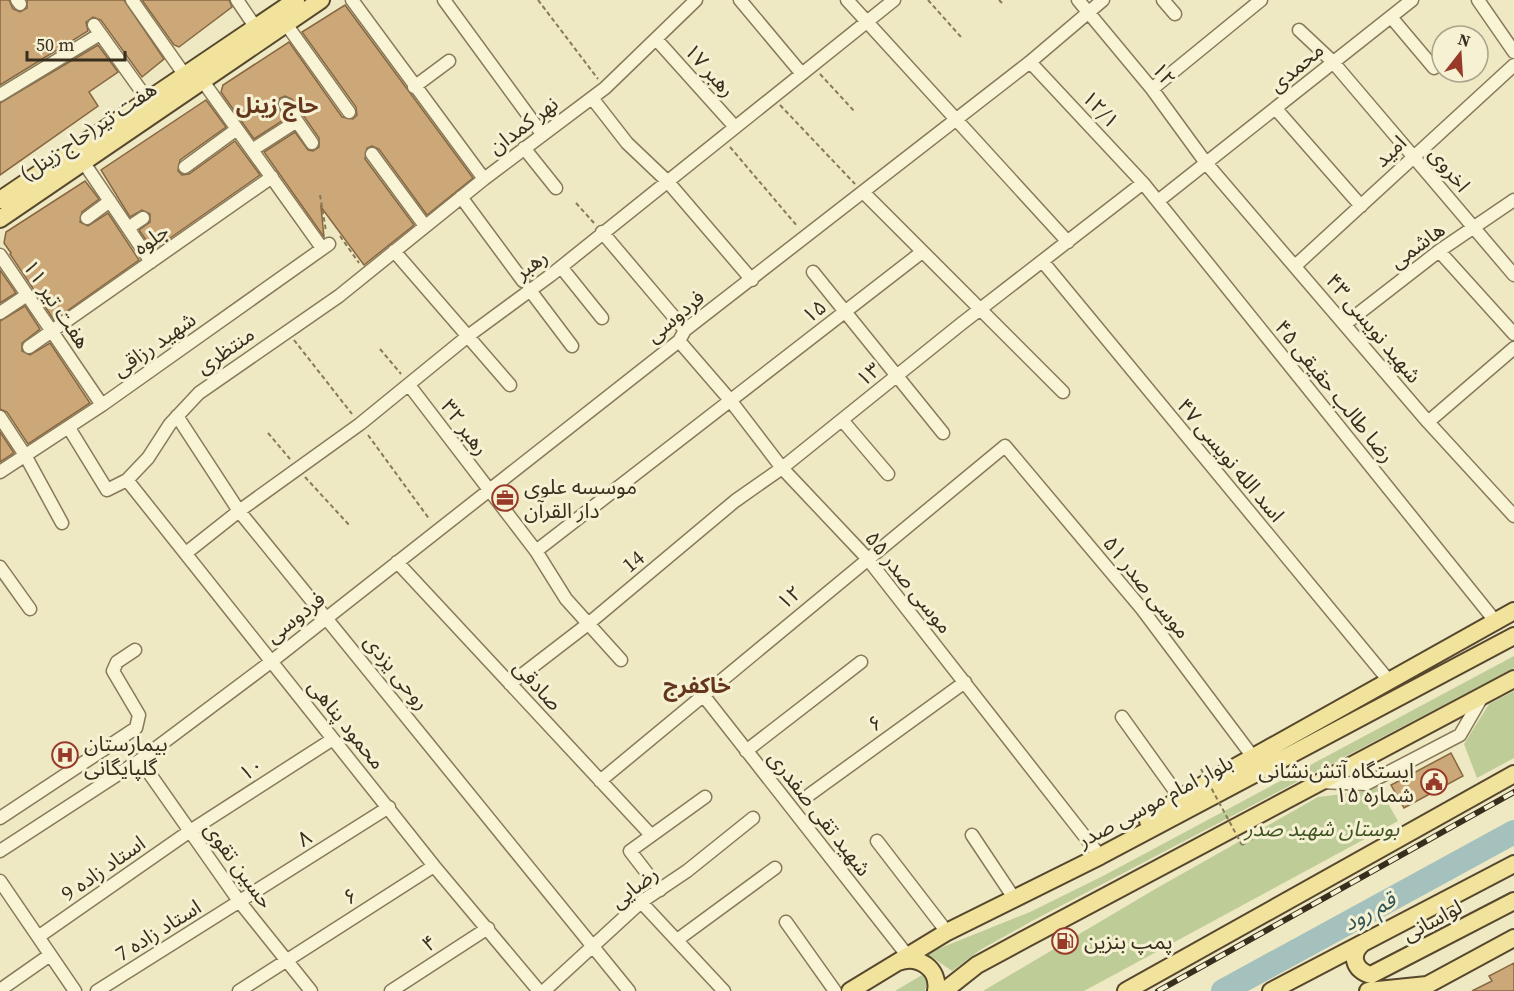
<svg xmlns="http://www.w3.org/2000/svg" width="1514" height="991" font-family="'Source Serif 4','Noto Sans Arabic',serif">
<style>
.green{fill:#becc97}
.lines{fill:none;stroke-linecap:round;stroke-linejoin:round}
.river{stroke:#a5c1bd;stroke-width:24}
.building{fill:#cca879;stroke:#876740;stroke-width:1.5}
.minor-casing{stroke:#88795a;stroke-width:15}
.major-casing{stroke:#56472e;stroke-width:20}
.path{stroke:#88795a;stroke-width:2;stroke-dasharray:4.5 3;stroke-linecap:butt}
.minor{stroke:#f9f4d6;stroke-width:12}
.major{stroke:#f1e39b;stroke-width:16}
.rail-casing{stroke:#382e1e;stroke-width:6}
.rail{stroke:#f5f1d2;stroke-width:4;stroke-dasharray:11;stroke-linecap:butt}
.path-bridge{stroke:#88795a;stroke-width:2;stroke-dasharray:4.5 3;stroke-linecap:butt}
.labels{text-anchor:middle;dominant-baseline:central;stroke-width:6;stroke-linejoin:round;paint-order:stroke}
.street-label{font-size:21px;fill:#382e1e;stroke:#f5f1d2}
.poi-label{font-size:21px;fill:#382e1e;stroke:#f5f1d2;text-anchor:start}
.park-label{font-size:21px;font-style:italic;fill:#415424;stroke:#f5f1d2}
.neighbourhood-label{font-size:22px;font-weight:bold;fill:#64371d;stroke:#f5f1d2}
.water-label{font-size:22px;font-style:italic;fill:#2d5458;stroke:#f5f1d2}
</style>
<rect width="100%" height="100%" fill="#eee8c3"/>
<!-- green -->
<path class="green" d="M 1514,656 L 1514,668 L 1032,921 L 980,950 L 952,971 L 933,958 L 923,955 L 1030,912 L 1103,876 Z
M 1514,691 L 1514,758 L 1477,778 L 1464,744 L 1489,704 Z
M 1378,786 L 1398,821 L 1084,991 L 983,991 L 1157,888 L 1318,797 L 1367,791 Z
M 922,975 L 927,982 L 925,991 L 895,991 Z"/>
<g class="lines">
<!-- river -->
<path class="river" d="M 1223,991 L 1514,832"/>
</g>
<!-- building -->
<path class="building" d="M 0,0 L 9,0 L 13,9 L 20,12 L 27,8 L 27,0 L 124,0 L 164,59 L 142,77 L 101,20 L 93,17 L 86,22 L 88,31 L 0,85 Z
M 142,0 L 229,0 L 232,7 L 179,47 L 174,45 Z
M 345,5 L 473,178 L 427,215 L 379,149 L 372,146 L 367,148 L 365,159 L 414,225 L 364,265 L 321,207 L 324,237 L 264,152 L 295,132 L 308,150 L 313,151 L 319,147 L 319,138 L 292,99 L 285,96 L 280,98 L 277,105 L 285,119 L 254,139 L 221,92 L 223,85 L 289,42 L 342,117 L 353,119 L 357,115 L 356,107 L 302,32 Z
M 98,45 L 118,72 L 89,92 L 98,106 L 0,175 L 0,103 Z
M 206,100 L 226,127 L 180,160 L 178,171 L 182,175 L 189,174 L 235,141 L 260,175 L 153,250 L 139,230 L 150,222 L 150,214 L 142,210 L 130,217 L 101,170 Z
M 85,181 L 99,199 L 82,212 L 80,222 L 88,226 L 108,213 L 139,260 L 54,320 L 10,254 L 11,253 L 4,243 L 6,232 Z
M 0,270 L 16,293 L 0,303 Z
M 25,306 L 40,329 L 22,343 L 22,351 L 30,355 L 50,343 L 90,403 L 28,444 L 7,412 L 0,409 L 0,321 Z
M 0,432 L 14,453 L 0,462 Z
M 1451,753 L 1463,776 L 1404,808 L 1391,785 Z
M 1514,963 L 1514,991 L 1472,991 L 1492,981 L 1489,976 Z"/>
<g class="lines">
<!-- minor casing -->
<g class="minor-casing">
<path id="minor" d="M 17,0 L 20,4
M 132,0 L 184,74
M 237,0 L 256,28
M 352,0 L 484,179
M 444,0 L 542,134
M 740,0 L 802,74
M 847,0 L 1068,242
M 1078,0 L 1152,89 L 1206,163 L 1428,422 L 1514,516
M 1163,0 L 1175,14
M 1478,0 L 1514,52
M 1391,17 L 1434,68
M 286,24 L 349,112
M 94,25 L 147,99
M 1299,30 L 1332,61 L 1514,275
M 656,39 L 735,127
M 1030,62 L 1143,183 L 1496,622
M 202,80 L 322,248
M 414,87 L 449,61
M 1152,89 L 1261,0
M 0,95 L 100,34
M 592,98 L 627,143 L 668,182 L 752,280
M 285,104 L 312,143
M 1276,109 L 1361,206
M 524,148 L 556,188
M 252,150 L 297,121
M 372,154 L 425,226
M 84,163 L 151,262
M 185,167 L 237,129
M 863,192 L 1063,392
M 461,197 L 523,281
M 1158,201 L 1412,0
M 87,218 L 110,201
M 128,228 L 143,218
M 602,232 L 685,330
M 394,251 L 510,385
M 1439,251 L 1514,334
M 0,255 L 102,405
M 1043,262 L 1390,682
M 1295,266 L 1514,65
M 561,267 L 602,318
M 813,272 L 943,433
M 529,289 L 572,346
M 0,313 L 27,295
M 1345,324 L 1439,251 L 1514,200
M 679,341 L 730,400 L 782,468 L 867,558 L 1100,856
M 29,347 L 272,177
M 409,385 L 536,551 L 566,599 L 621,660
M 177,416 L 239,511 L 629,991
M 0,417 L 25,455 L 62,523
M 842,420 L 888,474
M 1428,422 L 1514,348
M 69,428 L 107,490 L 127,480 L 148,458 L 170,424 L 199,393 L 339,296 L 484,179 L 605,88 L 696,0
M 0,472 L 102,405 L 329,244
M 127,480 L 434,866 L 539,991
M 536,551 L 922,252
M 186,553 L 239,511 L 360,424 L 468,336 L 551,275 L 894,0
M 397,562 L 650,834
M 0,567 L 30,609
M 510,684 L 588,624 L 735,501 L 782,468 L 961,324 L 1143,183
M 703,695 L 907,955
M 1122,717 L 1180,798
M 746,751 L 861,662
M 140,760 L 239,901 L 311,991
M 600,781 L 1005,446 L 1142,609 L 1253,757
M 1320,782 L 1366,784 L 1460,735 L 1482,697
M 809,795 L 965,682
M 0,818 L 136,728 L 139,715 L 113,671 L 117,662 L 135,650
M 972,835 L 1014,898
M 877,841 L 947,932
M 0,851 L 140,760 L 272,661 L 679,341 L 685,330 L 1030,62 L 1103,0
M 0,881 L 75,991
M 660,890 L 630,851 L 705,797
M 641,902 L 724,991
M 786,922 L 835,991
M 38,937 L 190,831 L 333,739
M 677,940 L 775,868
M 0,990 L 50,955
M 97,991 L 389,807
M 239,991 L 434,866
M 391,991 L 488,928
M 544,991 L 641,902 L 687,871 L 753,818"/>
</g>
<!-- major casing -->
<g class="major-casing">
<path id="major" d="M 0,200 L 296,0
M 0,219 L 321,0
M 1148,821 L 1180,798 L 1514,611
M 1363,943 C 1349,954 1354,971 1371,975 L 1514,901
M 898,962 C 918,954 940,969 936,991
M 850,991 L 947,932 L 1100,856 L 1514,636
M 944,991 L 977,965 L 1027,938 L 1514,679
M 1126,991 L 1514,774
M 1271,991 L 1514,864
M 1368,991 L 1427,985
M 1416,991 L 1514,938"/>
</g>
<!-- path -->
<path class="path" d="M 538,0 L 598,79
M 928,0 L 961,37
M 999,0 L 1002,3
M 820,74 L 855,112
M 780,105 L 855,184
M 730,147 L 798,227
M 320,195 L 326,231
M 576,203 L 594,223
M 340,236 L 359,263
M 294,340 L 352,414
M 380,349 L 401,374
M 268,433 L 290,459
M 368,435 L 430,520
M 305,477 L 350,526
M 1242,845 L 1261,834 L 1259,830"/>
<!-- minor -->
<use href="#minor" class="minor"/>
<!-- major -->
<use href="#major" class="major"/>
<!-- rail casing -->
<g class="rail-casing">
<path id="rail" d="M 1158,991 L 1514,792"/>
</g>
<!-- rail -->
<use href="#rail" class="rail"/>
<!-- path-bridge -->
<path class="path-bridge" d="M 1201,769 L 1242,845"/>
</g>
<!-- icons -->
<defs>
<g id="office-ring" transform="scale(1.35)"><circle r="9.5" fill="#f5f1d2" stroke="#973a2a" stroke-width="1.5"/><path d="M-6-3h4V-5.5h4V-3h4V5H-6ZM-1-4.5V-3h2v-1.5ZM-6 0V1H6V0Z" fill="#973a2a"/></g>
<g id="hospital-ring" transform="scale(1.35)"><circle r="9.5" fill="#f5f1d2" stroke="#973a2a" stroke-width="1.5"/><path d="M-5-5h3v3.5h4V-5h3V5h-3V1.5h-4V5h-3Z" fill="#973a2a"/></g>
<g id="civic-ring" transform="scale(1.35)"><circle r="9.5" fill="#f5f1d2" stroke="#973a2a" stroke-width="1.5"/><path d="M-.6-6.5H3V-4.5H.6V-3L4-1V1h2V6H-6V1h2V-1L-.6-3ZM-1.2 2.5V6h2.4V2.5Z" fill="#973a2a"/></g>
<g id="fuel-ring" transform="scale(1.35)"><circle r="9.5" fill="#f5f1d2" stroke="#973a2a" stroke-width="1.5"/><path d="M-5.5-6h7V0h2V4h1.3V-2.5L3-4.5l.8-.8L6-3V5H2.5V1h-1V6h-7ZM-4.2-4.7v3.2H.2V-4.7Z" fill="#973a2a"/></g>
</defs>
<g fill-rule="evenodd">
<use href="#office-ring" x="505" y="498"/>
<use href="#hospital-ring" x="65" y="755"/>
<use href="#civic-ring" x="1434" y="782"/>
<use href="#fuel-ring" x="1065" y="941"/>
</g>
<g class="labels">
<!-- street labels -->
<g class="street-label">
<text transform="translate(1296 67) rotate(-40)">محمدی</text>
<text transform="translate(710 70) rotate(48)">رهبر ۱۷</text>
<text transform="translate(1164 74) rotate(52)">۱۲</text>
<text transform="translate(1101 109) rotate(47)">۱۲/۱</text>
<text transform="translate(523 125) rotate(-37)">نهر کمدان</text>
<text transform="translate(88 131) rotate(-34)">هفت تیر(حاج زینل)</text>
<text transform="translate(1390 151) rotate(-44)">امید</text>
<text transform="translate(1450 169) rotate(51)">اخروی</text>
<text transform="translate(151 239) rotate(-35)">جلوه</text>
<text transform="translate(1417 245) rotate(-36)">هاشمی</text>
<text transform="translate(531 264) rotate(-36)">رهبر</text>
<text transform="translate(57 304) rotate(56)">هفت تیر ۱۱</text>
<text transform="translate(814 311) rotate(-38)">۱۵</text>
<text transform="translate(675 316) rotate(-40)">فردوسی</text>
<text transform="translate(1374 328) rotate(50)">۴۳ شهید نویسی</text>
<text transform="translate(154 344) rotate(-35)">شهید رزاقی</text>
<text transform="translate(225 350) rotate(-35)">منتظری</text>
<text transform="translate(868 374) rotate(-39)">۱۳</text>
<text transform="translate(1335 391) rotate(51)">۴۵ رضا طالب حقیقی</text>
<text transform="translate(465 427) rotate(53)">رهبر ۳۲</text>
<text transform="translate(1231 460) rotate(50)">۴۷ اسد الله نویسی</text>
<text transform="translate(633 561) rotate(-40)">14</text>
<text transform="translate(909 582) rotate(51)">موسی صدر ۵۵</text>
<text transform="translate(1147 587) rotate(51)">موسی صدر ۵۱</text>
<text transform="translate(789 597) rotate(-40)">۱۲</text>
<text transform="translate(295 617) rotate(-38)">فردوسی</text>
<text transform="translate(397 672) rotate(51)">روحی یزدی</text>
<text transform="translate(538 685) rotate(47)">صادقی</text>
<text transform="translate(875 723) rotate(-36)">۶</text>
<text transform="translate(347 724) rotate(51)">محمود پناهی</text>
<text transform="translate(251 769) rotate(-33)">۱۰</text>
<text transform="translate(1155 801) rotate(-28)">بلوار امام موسی صدر</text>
<text transform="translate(820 813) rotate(52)">شهید تقی صفدری</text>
<text transform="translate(304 838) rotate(-32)">۸</text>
<text transform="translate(239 865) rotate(54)">حسین تقوی</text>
<text transform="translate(103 868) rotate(-35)">استاد زاده 9</text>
<text transform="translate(634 887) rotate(-38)">رضایی</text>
<text transform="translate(350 896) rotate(-32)">۶</text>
<text transform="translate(1432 920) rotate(-28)">لواسانی</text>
<text transform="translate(158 930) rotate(-32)">استاد زاده 7</text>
<text transform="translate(429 943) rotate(-33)">۴</text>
</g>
<!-- poi labels -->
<g class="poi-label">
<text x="524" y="486">موسسه علوی<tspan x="524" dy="24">دار القرآن</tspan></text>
<text x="84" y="743">بیمارستان<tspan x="84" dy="24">گلپایگانی</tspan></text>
<text x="1414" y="770" text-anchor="end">ایستگاه آتش‌نشانی<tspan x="1414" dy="24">شماره ۱۵</tspan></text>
<text x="1084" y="941">پمپ بنزین</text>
</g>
<!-- park labels -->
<g class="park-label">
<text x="1322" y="828">بوستان شهید صدر</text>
</g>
<!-- neighbourhood labels -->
<g class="neighbourhood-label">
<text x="277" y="105">حاج زینل</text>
<text x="697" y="685">خاکفرج</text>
</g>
<!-- water labels -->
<g class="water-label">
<text transform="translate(1369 911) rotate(-29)">قم رود</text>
</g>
</g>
<!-- north arrow -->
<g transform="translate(1460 54) rotate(17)"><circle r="28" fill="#f5f1d2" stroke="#a9a38a" stroke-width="1.5"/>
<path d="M0-4.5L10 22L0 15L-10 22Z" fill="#973a2a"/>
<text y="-9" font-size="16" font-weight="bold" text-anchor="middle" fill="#382e1e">N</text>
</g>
<!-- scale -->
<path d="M27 51v9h98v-9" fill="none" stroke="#382e1e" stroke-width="3"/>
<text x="36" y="51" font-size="18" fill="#382e1e" stroke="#f5f1d2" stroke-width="4.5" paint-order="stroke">50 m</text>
</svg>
